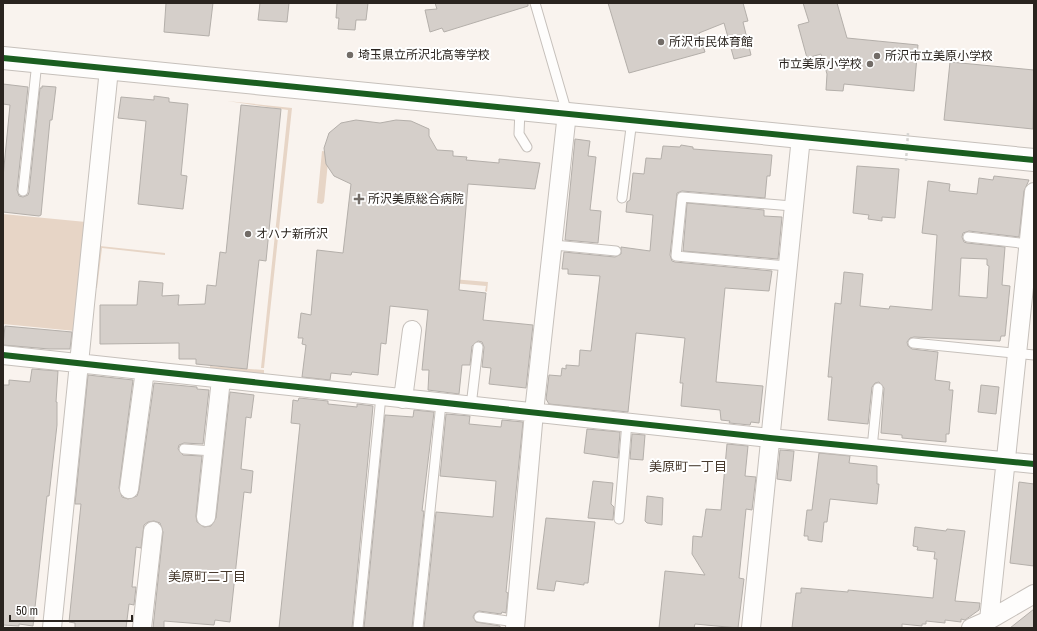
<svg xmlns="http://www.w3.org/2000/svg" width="1037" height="631" font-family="'Archivo Narrow','Noto Sans JP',sans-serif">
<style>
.green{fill:#e7d5c6}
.building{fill:#d5cfca;stroke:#b4afaa;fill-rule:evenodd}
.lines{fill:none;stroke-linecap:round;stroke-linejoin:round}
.lane-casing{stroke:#c6c0bb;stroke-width:11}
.street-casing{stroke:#c6c0bb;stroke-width:20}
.secondary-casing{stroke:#c6c0bb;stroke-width:24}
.lane{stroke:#fefdfc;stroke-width:9}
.street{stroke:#fefdfc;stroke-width:18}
.secondary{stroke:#fefdfc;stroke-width:22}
.path-bridge{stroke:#d6d5d2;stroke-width:2.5;stroke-dasharray:3 2;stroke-linecap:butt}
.cycleway-casing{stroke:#fff;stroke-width:8}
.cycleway{stroke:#1b5e20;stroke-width:6}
.poi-dot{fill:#726c67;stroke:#fff;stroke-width:1.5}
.labels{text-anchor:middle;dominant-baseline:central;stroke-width:4;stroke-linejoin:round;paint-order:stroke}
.poi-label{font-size:12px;fill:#2a241f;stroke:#fff;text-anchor:start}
.neighbourhood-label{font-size:13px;fill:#483b2f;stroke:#fff}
</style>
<rect width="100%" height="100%" fill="#f9f3ee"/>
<!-- green -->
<path class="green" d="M 227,101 L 292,108 L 264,368 L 261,368 L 288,110 Z
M 322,151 L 329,152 L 324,202 L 322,204 L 317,203 Z
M 3,214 L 86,222 L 75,331 L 3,324 Z
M 100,246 L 165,253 L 165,255 L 102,248 L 97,288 L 96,288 Z
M 428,277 L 488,282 L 487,292 L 485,291 L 486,286 L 430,281 Z
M 210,366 L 264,370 L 264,375 L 210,370 Z"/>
<!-- building -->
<path class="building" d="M 166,3 L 213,3 L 209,36 L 164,32 Z
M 260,3 L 289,3 L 287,22 L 258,20 Z
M 337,3 L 368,3 L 366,20 L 356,20 L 355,30 L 338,29 L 339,18 L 336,18 Z
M 435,3 L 528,3 L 528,6 L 444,32 L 442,28 L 430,32 L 425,10 L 437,9 Z
M 608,3 L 743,3 L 748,21 L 743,22 L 751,55 L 734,59 L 724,23 L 699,33 L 705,52 L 629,73 Z
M 803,3 L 837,3 L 847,38 L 918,45 L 914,91 L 844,84 L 843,91 L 826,90 L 827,74 L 821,54 L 807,58 L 798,25 L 809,22 Z
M 950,62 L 1034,70 L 1033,129 L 944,120 Z
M 3,84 L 28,87 L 17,190 L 19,196 L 23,197 L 28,195 L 29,192 L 40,88 L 42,88 L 42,86 L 56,87 L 52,120 L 50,120 L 41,215 L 39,216 L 3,212 L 3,177 L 10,105 L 3,104 Z
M 154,96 L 169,98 L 169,102 L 188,104 L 181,175 L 187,176 L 183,209 L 138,204 L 146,121 L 118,118 L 121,97 L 154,100 Z
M 241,105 L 281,109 L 266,261 L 259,260 L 247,369 L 196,364 L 196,359 L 179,359 L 179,343 L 100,344 L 100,305 L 137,305 L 139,281 L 163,283 L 162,296 L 179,295 L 178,305 L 205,304 L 207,285 L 216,286 L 220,252 L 226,253 Z
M 356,120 L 380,123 L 396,120 L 411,121 L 429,129 L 429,136 L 437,150 L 453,151 L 453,156 L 467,157 L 466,160 L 499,163 L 499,159 L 540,163 L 535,189 L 468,184 L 459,290 L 486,293 L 483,320 L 533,325 L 526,388 L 489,384 L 491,368 L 482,367 L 484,347 L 482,342 L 478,341 L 472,346 L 470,365 L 462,365 L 459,394 L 428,390 L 429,370 L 422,370 L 428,310 L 390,306 L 386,344 L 381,343 L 378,375 L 352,372 L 351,375 L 331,373 L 330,380 L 302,377 L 306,345 L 302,344 L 303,338 L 298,338 L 301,313 L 311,315 L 317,250 L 343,253 L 351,184 L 334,176 L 326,164 L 324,148 L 329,133 L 341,123 Z
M 575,139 L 590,141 L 588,156 L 596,157 L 590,210 L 601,211 L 598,243 L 565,240 Z
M 681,145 L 693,147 L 693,149 L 772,155 L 770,176 L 767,176 L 765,198 L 682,191 L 677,193 L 670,255 L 672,261 L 675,262 L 772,271 L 769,291 L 725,288 L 716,382 L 763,386 L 759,423 L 751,422 L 750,425 L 729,423 L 730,421 L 721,420 L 720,410 L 681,406 L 683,383 L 680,383 L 685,338 L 636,333 L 628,412 L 549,404 L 546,399 L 549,375 L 561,376 L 562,368 L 566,369 L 566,365 L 579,366 L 580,350 L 591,351 L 600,276 L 568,274 L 568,269 L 562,269 L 564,252 L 615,257 L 621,254 L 621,247 L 650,251 L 653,215 L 626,212 L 627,202 L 630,200 L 633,173 L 644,174 L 646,158 L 661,159 L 663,146 L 680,147 Z
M 857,166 L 899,169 L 895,218 L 882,217 L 882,221 L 868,219 L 869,215 L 853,213 Z
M 994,176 L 1029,180 L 1024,191 L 1019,237 L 969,231 L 963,233 L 962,237 L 964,242 L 967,243 L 1005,247 L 1002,285 L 1010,286 L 1005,336 L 1001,336 L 1000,341 L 914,337 L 910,338 L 907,342 L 908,346 L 912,349 L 938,352 L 935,380 L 950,382 L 949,390 L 953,390 L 949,434 L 946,434 L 946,442 L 902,438 L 902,435 L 881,433 L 884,388 L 879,382 L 875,383 L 872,387 L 868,424 L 828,420 L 832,377 L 828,377 L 835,303 L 841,304 L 844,272 L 863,274 L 860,306 L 889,309 L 890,306 L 932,310 L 937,235 L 922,233 L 928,181 L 950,184 L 949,191 L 977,194 L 979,178 L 993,180 ZM 961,258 L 987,259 L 987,265 L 989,266 L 987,298 L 959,296 Z
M 687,203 L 764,210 L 764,216 L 782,217 L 778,259 L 683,251 Z
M 5,326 L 72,332 L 70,349 L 49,349 L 3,345 Z
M 32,369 L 58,371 L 56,402 L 57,402 L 57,425 L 49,496 L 47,496 L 33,626 L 19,624 L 19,626 L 3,625 L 3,385 L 9,385 L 9,380 L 30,382 Z
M 88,375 L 133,380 L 119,488 L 122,497 L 128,499 L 137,496 L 139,490 L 154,383 L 197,387 L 197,389 L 209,390 L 203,444 L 184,443 L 179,445 L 178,449 L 183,455 L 202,456 L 196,516 L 197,522 L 204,527 L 211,526 L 216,518 L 230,392 L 254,395 L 251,418 L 246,417 L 241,469 L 253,471 L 251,493 L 244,492 L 230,622 L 215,620 L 214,625 L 164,621 L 164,628 L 153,628 L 163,532 L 160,523 L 154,521 L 148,522 L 144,525 L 141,548 L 136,547 L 132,587 L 136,587 L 134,605 L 129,604 L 126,628 L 75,628 L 75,623 L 69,622 L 81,504 L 75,504 Z
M 981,385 L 999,387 L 996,414 L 978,412 Z
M 299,398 L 328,401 L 328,404 L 357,407 L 357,404 L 373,406 L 352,628 L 279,628 L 300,424 L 291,423 L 293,400 L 298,401 Z
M 414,410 L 434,412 L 422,511 L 424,511 L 412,628 L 364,628 L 385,415 L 413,417 Z
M 446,414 L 470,416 L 469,424 L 501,427 L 502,420 L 523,422 L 506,592 L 508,593 L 506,613 L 502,612 L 501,614 L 479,611 L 475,613 L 473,617 L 476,622 L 500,626 L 500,628 L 424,628 L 436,512 L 493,517 L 496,481 L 440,476 Z
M 587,429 L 620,432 L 618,458 L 584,453 Z
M 632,434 L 645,435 L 643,460 L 630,459 Z
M 727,444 L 748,446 L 745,476 L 756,477 L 752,510 L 746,509 L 739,578 L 744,579 L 738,628 L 695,624 L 694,628 L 659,628 L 665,571 L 705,575 L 692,554 L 693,536 L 702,537 L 706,509 L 721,510 Z
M 780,450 L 794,451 L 791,481 L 777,479 Z
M 819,453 L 850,456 L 849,463 L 877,466 L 877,484 L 879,484 L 877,504 L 830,499 L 827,522 L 824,522 L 822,542 L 808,540 L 808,536 L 804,536 L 807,510 L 812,510 Z
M 593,481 L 613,483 L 611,504 L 614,507 L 613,520 L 588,518 Z
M 1019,482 L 1034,484 L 1034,566 L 1010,563 Z
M 647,496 L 663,498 L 662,525 L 647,523 L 645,521 Z
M 546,518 L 595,522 L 588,583 L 584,583 L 584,585 L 556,581 L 554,591 L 537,589 Z
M 915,527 L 946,531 L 947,529 L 965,531 L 955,601 L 980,603 L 979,610 L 965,620 L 961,619 L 961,622 L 945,620 L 945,623 L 926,621 L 926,624 L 922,624 L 922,626 L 902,624 L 902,628 L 792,628 L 796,593 L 801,593 L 801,588 L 848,592 L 848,590 L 933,598 L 937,559 L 934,559 L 935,552 L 917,550 L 918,547 L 913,546 Z
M 1034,609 L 1034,628 L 1010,628 Z"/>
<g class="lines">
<!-- lane casing -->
<g class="lane-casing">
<path id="lane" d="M 535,3 L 567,113
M 520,109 L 519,134 L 527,147
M 23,191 L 37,62
M 622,198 L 632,120
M 968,237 L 1028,244
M 554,245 L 616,251
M 787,266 L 676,256 L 682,197 L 792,206
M 913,343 L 1034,355
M 471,406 L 478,347
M 872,448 L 878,388
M 184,449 L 213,451
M 619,519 L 627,422
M 479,617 L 515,622
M 358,628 L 381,396
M 418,628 L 441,403"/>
</g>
<!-- street casing -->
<g class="street-casing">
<path id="street" d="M 3,355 L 770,438 L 1034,464
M 403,399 L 412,330
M 129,489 L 145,370
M 206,517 L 221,379
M 989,620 L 1034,192
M 52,628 L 109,69
M 142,628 L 153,531
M 515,628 L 534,412 L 567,113
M 751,628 L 801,137
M 971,628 L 989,620 L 1034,594"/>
</g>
<!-- secondary casing -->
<g class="secondary-casing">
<path id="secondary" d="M 3,58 L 1034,160"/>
</g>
<!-- lane -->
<use href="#lane" class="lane"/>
<!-- street -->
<use href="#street" class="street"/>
<!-- secondary -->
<use href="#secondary" class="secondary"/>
<!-- path-bridge -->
<path class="path-bridge" d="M 906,161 L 908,133"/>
<!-- cycleway casing -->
<g class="cycleway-casing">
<path id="cycleway" d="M 3,58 L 1034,160
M 3,355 L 770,438 L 1034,464"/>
</g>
<!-- cycleway -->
<use href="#cycleway" class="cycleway"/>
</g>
<!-- markers -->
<g class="poi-dot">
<circle cx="661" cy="42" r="4"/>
<circle cx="350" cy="55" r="4"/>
<circle cx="877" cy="56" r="4"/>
<circle cx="870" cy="64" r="4"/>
<path d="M357 193h4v4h4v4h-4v4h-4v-4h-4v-4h4z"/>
<circle cx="248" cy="234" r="4"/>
</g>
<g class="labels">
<!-- poi labels -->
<g class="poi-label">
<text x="669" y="42">所沢市民体育館</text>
<text x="358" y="55">埼玉県立所沢北高等学校</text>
<text x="885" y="56">所沢市立美原小学校</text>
<text x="862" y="64" text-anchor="end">市立美原小学校</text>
<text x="368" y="199">所沢美原総合病院</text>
<text x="256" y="234">オハナ新所沢</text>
</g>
<!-- neighbourhood labels -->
<g class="neighbourhood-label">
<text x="688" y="466">美原町一丁目</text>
<text x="207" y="576">美原町二丁目</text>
</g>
</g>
<!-- border -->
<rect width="1037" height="631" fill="none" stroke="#2a241f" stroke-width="8"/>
<!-- scale -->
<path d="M10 615v6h122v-6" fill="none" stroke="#2a241f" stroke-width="2"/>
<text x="16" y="615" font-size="12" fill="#2a241f" stroke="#ffffff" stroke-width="3" paint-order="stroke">50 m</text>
</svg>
